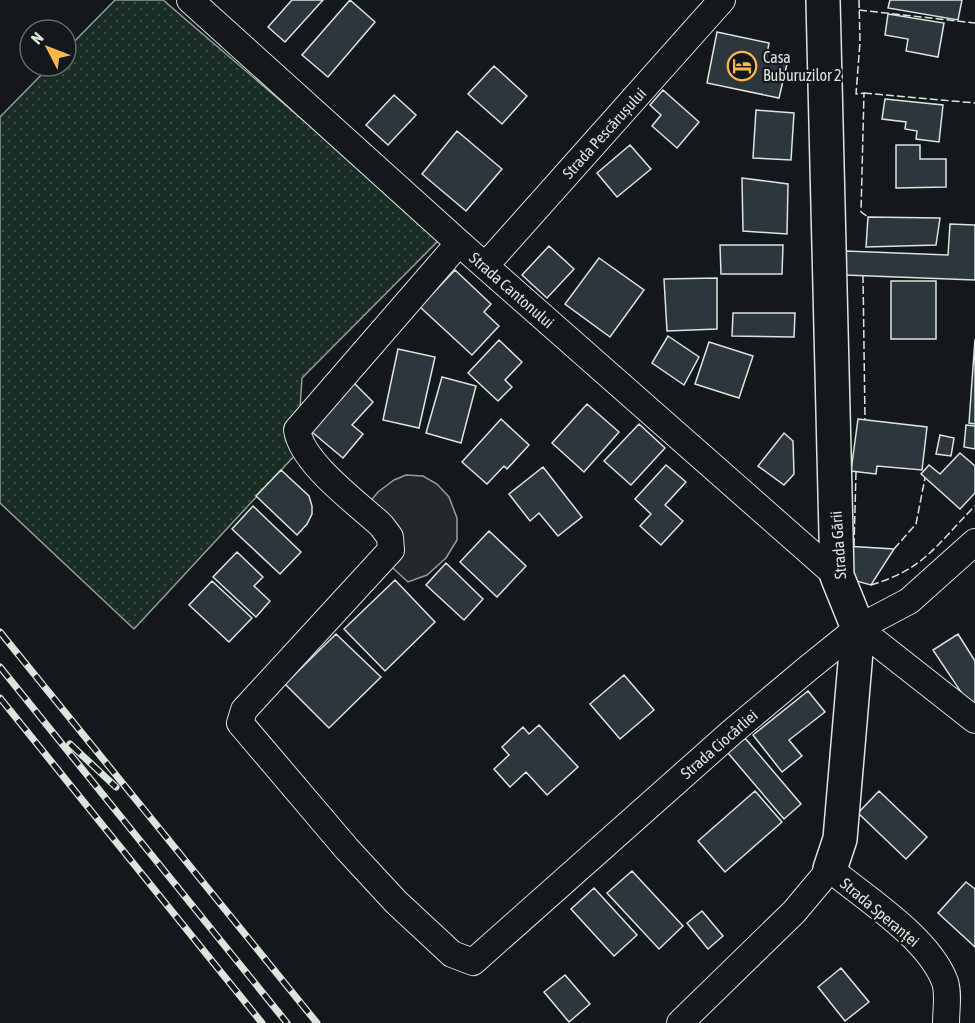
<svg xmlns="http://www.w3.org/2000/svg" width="975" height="1023" font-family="'Asap Condensed',sans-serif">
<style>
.grass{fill:url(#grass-dots);stroke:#939e99;stroke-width:1.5}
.parking{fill:#24282b;stroke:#939e99;stroke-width:1.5}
.building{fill:#2c363c;stroke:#d8e6dc;stroke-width:1.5}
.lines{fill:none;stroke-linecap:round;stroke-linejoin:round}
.street-casing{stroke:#d8e6dc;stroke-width:28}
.secondary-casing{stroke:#d8e6dc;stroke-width:36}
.street{stroke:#14181c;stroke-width:26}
.secondary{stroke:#14181c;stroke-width:33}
.rail-casing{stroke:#d8e6dc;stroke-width:7}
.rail{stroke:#14181c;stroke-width:4.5;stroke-dasharray:14;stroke-linecap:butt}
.fence{stroke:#d8e6dc;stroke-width:1.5;stroke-dasharray:8 3;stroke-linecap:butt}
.labels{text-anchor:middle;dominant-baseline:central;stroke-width:4.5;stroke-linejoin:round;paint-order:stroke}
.poi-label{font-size:16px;fill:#d8e6dc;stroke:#14181c;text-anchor:start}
.street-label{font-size:16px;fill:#d8e6dc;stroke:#14181c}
</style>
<defs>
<pattern id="grass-dots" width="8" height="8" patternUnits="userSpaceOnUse" patternTransform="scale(1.5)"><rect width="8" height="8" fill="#1a2d24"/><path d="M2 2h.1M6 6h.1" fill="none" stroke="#3b4b43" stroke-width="1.8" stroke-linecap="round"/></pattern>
</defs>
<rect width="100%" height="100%" fill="#14181c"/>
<!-- grass -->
<path class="grass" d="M 115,0 L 163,0 L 441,238 L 302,378 L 297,453 L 134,629 L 0,503 L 0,117 L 50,66 L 66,66 L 66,50 Z"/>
<!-- parking -->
<path class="parking" d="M 406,475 L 423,476 L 437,484 L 449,497 L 457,518 L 457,540 L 446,558 L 427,575 L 408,582 L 384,560 L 391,550 L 364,509 L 378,492 L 394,480 Z"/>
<!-- building -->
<path class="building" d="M 292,0 L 323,0 L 285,42 L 268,27 Z
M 350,0 L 375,22 L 328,77 L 302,55 Z
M 890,0 L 962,0 L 958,20 L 888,8 Z
M 888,14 L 944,23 L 938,57 L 906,51 L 908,39 L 885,35 Z
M 717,32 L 769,43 L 766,60 L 787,64 L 779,98 L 707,83 Z
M 494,66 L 527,96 L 502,124 L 468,94 Z
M 663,90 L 699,122 L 677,148 L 652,126 L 661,115 L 650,105 Z
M 394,95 L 416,115 L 388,145 L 366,125 Z
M 885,99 L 943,105 L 939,142 L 916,139 L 917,131 L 905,129 L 906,122 L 882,119 Z
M 756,110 L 794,113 L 791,160 L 753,158 Z
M 457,131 L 502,169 L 466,211 L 422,174 Z
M 630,145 L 651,169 L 617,197 L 597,173 Z
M 896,145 L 920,145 L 920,159 L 946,159 L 946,187 L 896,188 Z
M 742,178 L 788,184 L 787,234 L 743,231 Z
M 868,217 L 940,218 L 936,245 L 866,247 Z
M 950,224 L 975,225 L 975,280 L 845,275 L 846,251 L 948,255 Z
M 720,245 L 783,245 L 782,274 L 721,274 Z
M 549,246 L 574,269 L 547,298 L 522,275 Z
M 599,258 L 644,290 L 610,337 L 565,304 Z
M 455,270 L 491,304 L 484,312 L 499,326 L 472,355 L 420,307 Z
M 717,278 L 717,329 L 667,331 L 664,279 Z
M 891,281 L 936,281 L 936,339 L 891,339 Z
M 733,313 L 795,313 L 794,337 L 732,336 Z
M 668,336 L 699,357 L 684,385 L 652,363 Z
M 975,339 L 975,424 L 969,423 Z
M 499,340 L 522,362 L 505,380 L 512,387 L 498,401 L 468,373 Z
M 709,342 L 753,356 L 739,398 L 695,384 Z
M 398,349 L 435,357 L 419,428 L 383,420 Z
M 442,377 L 476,386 L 461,443 L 426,433 Z
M 350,379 L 373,402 L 352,425 L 363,434 L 343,458 L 306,427 Z
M 587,404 L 619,432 L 584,472 L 552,443 Z
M 501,419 L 529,445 L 507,469 L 504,466 L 487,484 L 462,462 Z
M 858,419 L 927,427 L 922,470 L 877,466 L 876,474 L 851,471 Z
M 639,424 L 665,448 L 631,485 L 604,461 Z
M 966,425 L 975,426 L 975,449 L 964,447 Z
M 784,433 L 793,441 L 794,474 L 784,485 L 758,466 Z
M 940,435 L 954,438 L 951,456 L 936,454 Z
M 960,453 L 975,466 L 975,493 L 960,509 L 921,474 L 929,465 L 940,474 Z
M 666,465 L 686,482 L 665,505 L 683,521 L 661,545 L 640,526 L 651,514 L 635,499 Z
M 543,467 L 582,517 L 558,536 L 539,513 L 530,521 L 509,494 Z
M 281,470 L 309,496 L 312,506 L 312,514 L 307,524 L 297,535 L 256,496 Z
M 253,506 L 301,552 L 280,574 L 232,529 Z
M 489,531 L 526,566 L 497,597 L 460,562 Z
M 845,546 L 894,549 L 871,585 L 856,581 Z
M 237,552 L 263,577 L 254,586 L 270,601 L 256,617 L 213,577 Z
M 446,563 L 483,599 L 464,620 L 426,585 Z
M 395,580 L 435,622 L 385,671 L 344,629 Z
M 212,581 L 252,618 L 229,642 L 189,605 Z
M 336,634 L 381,677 L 329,728 L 285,684 Z
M 958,634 L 975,661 L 975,713 L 933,650 Z
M 624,675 L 654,710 L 620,739 L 590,704 Z
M 808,691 L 825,712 L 789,740 L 802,756 L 782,772 L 753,735 Z
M 539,725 L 578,767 L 547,795 L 526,772 L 510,787 L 494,769 L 509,755 L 502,747 L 523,727 L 529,734 Z
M 745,738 L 801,804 L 784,819 L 728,753 Z
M 755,791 L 782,822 L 725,872 L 698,841 Z
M 879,791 L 927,837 L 906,859 L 858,813 Z
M 632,871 L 683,926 L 659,949 L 607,893 Z
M 966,882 L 975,889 L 975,947 L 938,913 Z
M 594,888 L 637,935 L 614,956 L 571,909 Z
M 702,911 L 723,936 L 708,949 L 687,923 Z
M 841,968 L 869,1002 L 845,1021 L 818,987 Z
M 565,975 L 590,1004 L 569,1022 L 544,992 Z"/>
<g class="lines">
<!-- street casing -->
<g class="street-casing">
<path id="street" d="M 190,0 L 459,243 L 837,576
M 459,243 L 297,430 C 302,463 356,502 381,525 L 390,537 L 391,550 L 244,710 L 240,723 L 347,849 L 396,902 L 452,954 L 473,962 L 732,732 L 806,670 L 858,628 L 909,601 L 975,542
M 485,266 L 722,0
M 858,628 L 975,720
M 680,1023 L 794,912 L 830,869 C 865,898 929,938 945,982 C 949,994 946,1010 946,1023"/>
</g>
<!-- secondary casing -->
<g class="secondary-casing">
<path id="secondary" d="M 823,0 L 837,576 L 858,628 L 840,839 L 830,869"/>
</g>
<!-- street -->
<use href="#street" class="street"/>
<!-- secondary -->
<use href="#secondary" class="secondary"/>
<!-- rail casing -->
<g class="rail-casing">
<path id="rail" d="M 0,632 L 317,1023
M 0,667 L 287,1023
M 0,698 L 262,1023
M 70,744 L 116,787"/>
</g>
<!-- rail -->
<use href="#rail" class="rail"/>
<!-- fence -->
<path class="fence" d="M 859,0 L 860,42 L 856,94 L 864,93 L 861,212 L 868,217
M 859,10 L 975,23
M 864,93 L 975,103
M 863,275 L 865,420
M 854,546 L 856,472
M 894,549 L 916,524 L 925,478
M 871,585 C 925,569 937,544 975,506"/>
</g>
<!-- icons -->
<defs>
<g id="hotel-ring" transform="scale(1.5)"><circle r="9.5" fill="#14181c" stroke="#ffb74d" stroke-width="1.5"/><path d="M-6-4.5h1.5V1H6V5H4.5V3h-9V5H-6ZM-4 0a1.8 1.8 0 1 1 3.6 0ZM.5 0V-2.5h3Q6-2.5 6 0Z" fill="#ffb74d"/></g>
</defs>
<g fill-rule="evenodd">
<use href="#hotel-ring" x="742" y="66"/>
</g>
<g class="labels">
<!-- poi labels -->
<g class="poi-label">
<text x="763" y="57">Casa<tspan x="763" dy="18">Buburuzilor 2</tspan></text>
</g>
<!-- street labels -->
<g class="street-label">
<text transform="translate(604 133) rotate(-48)">Strada Pescărușului</text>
<text transform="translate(512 290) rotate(41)">Strada Cantonului</text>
<text transform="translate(838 545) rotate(-94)">Strada Gării</text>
<text transform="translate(719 744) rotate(-41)">Strada Ciocârliei</text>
<text transform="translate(880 912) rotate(40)">Strada Speranței</text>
</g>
</g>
<!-- north arrow -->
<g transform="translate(48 48) rotate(312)"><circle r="28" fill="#14181c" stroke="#626a69" stroke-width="1.5"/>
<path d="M0-4.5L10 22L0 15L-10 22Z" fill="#ffb74d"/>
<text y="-9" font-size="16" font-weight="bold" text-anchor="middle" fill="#d8e6dc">N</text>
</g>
</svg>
